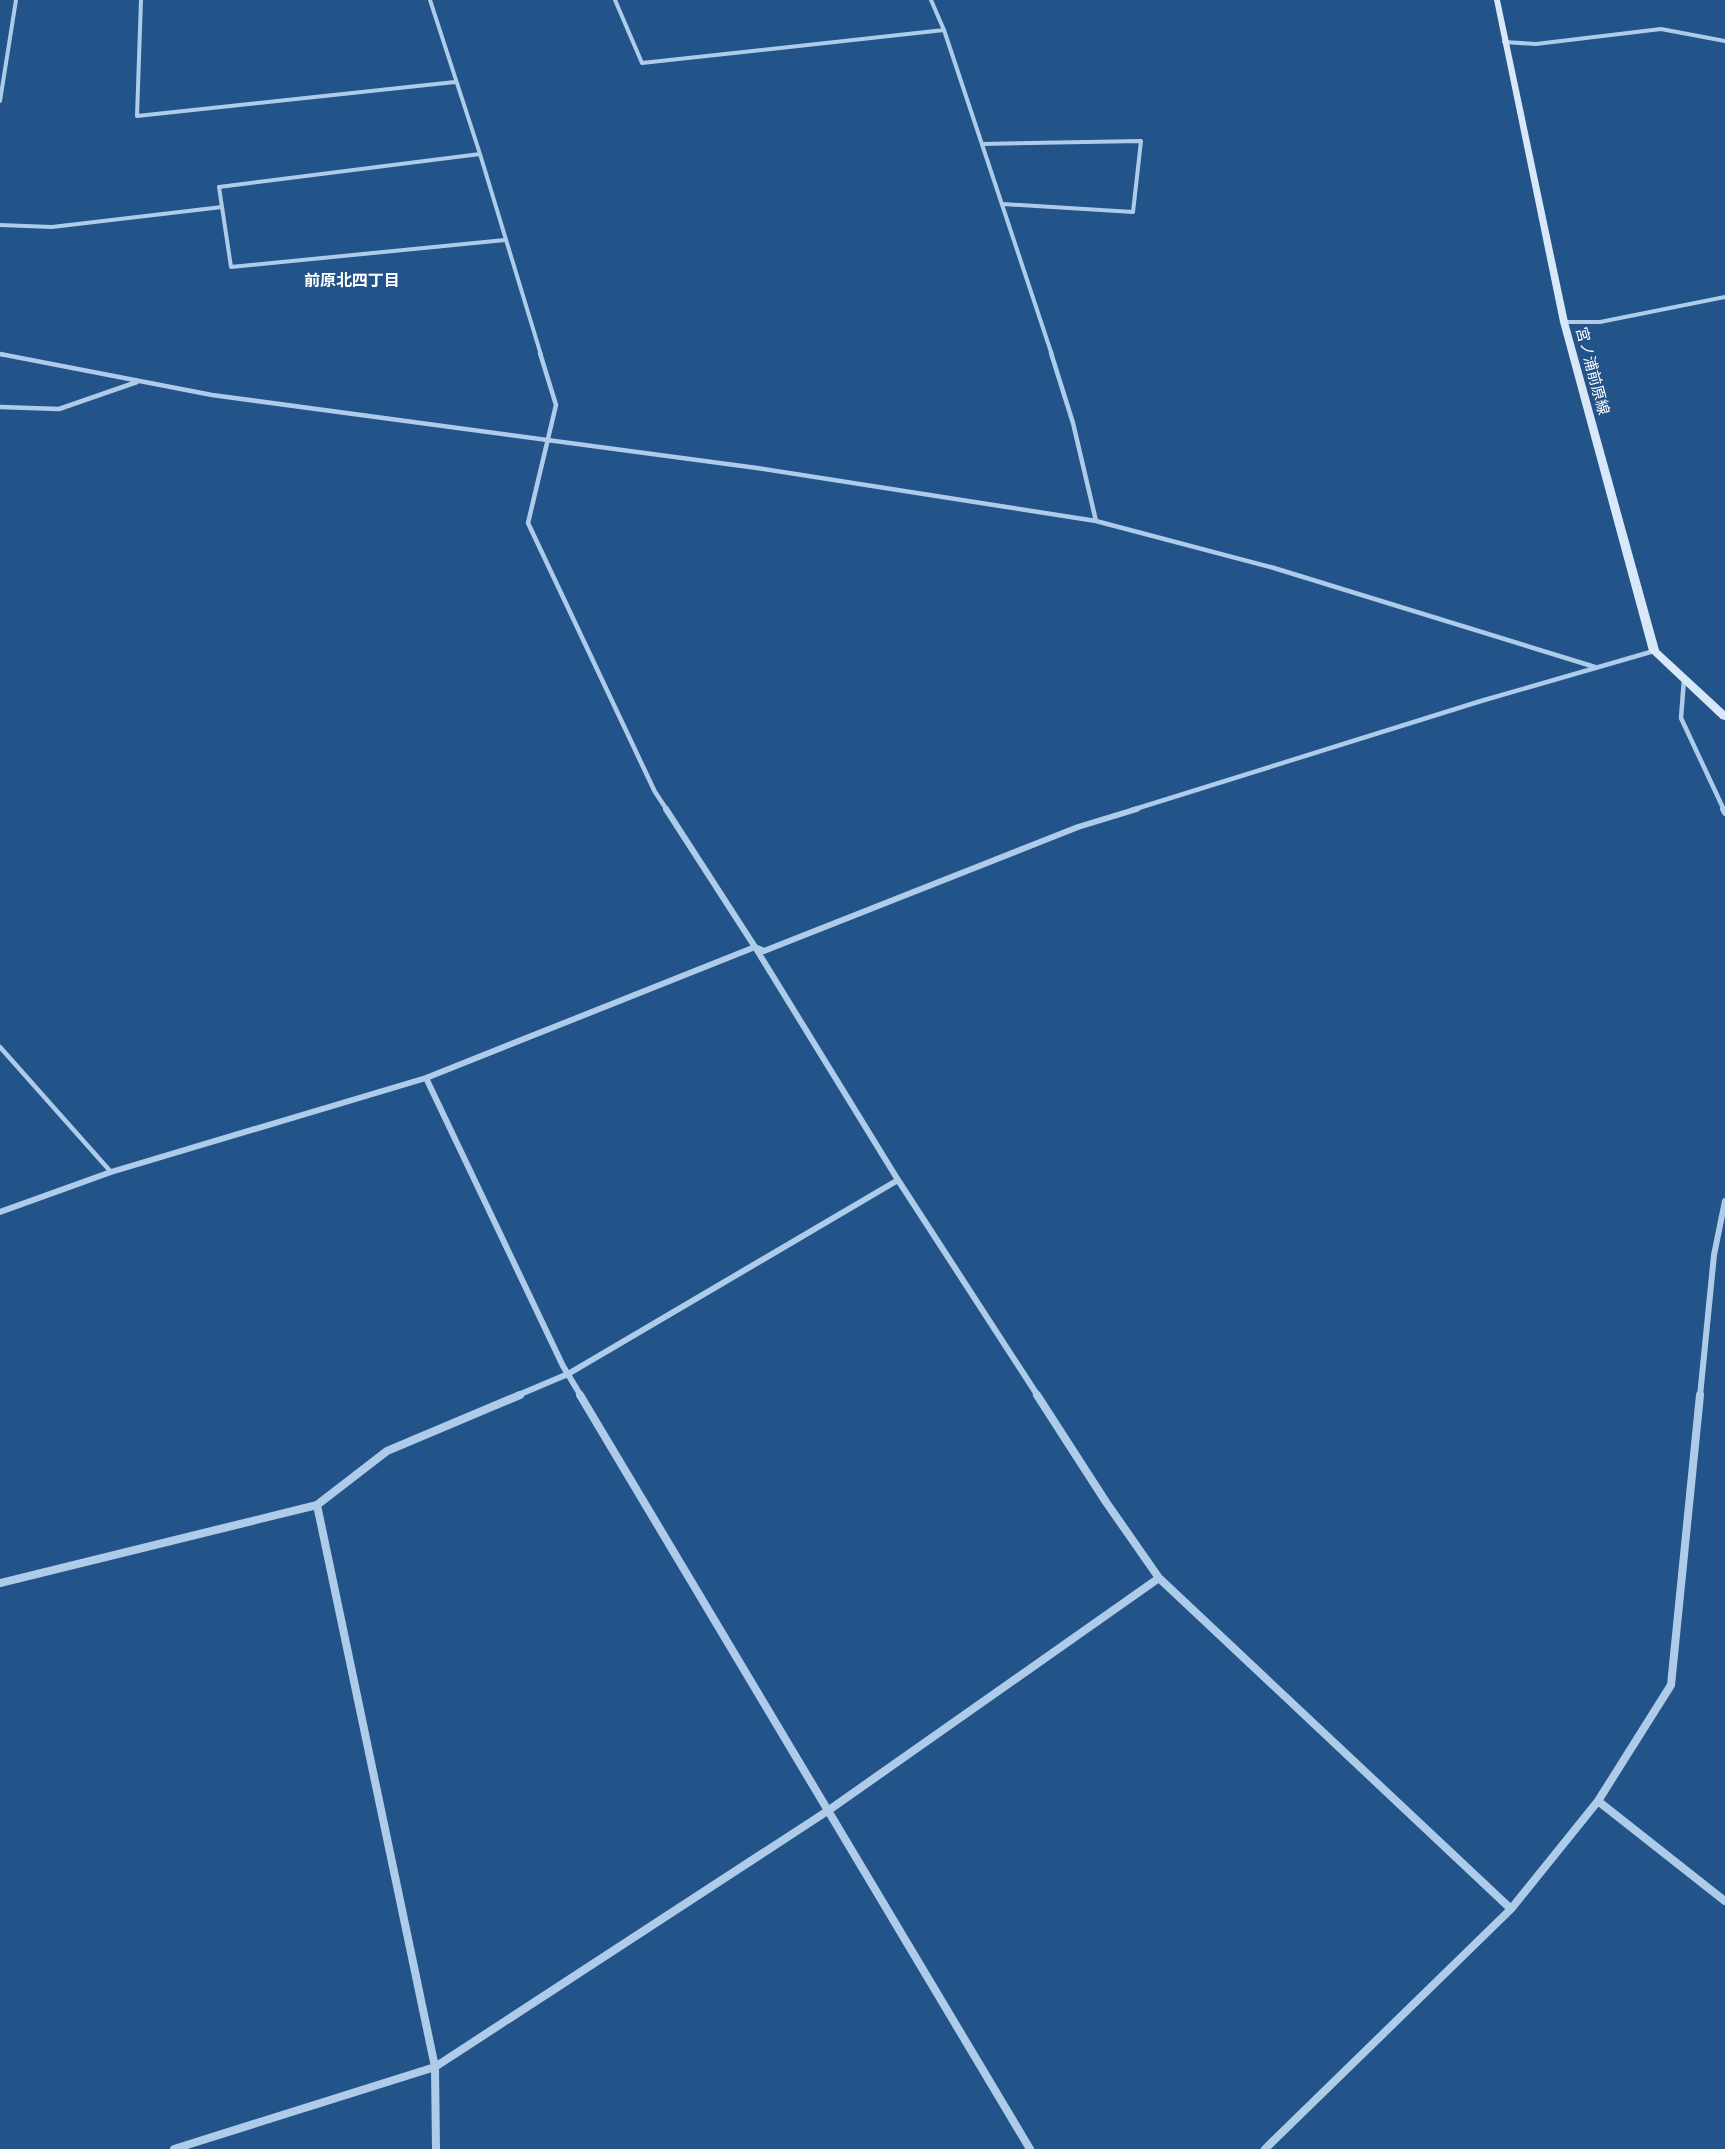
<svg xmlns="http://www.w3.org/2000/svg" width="1725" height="2149" font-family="'Alegreya Sans','Noto Sans JP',sans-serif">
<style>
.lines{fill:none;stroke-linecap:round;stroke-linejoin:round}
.lane{stroke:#aeccea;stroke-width:4.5}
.street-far3{stroke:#aeccea;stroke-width:4}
.street-far2{stroke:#aeccea;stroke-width:4.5}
.street-far1{stroke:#aeccea;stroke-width:6}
.street{stroke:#aeccea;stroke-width:8}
.secondary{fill:#d9e8f8;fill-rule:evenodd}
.labels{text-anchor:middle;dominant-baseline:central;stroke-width:4.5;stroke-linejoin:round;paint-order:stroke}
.far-street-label{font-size:15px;fill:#fff;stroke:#225389}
.far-neighbourhood-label{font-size:16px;font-weight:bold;fill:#fff;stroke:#225389}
</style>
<rect width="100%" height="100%" fill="#225389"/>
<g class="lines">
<!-- lane -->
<path class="lane" d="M 0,1047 L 111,1172"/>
<!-- street-far3 -->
<path class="street-far3" d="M 141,0 L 137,116 L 455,82
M 430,0 L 480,154 L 541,355
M 615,0 L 642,63 L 944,30
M 931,0 L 944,30 L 1052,355
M 1504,42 L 1536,44 L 1661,29 L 1725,41
M 0,101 L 16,0
M 982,144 L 1141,141 L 1133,212 L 1002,204
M 480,154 L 219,187 L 231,267 L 505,240
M 0,225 L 52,227 L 222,207
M 1564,322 L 1600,322 L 1725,297
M 0,354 L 4,355"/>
<!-- street-far2 -->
<path class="street-far2" d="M 540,353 L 556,405 L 528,523 L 655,792 L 667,810
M 1051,353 L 1073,423 L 1096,521
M 0,354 L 212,395 L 757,468 L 1096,521 L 1274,568 L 1595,667
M 0,407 L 59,409 L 137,382
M 1684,679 L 1681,718 L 1724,810
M 1132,810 L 1481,701 L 1654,651"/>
<!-- street-far1 -->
<path class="street-far1" d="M 666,809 L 755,947 L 898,1180 L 1038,1396
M 1723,809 L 1725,813
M 426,1078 L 563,1366 L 581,1396
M 0,1212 L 111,1172 L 426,1078 L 755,947 L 764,951 L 1078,827 L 1137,809
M 516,1396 L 568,1374 L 898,1180
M 1700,1396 L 1714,1255 L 1725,1201"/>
<!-- street -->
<path class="street" d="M 580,1395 L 1030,2149
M 1037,1395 L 1106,1502 L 1159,1578 L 1511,1909
M 317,1505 L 387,1451 L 520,1395
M 0,1583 L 317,1505 L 435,2067 L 436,2149
M 1598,1801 L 1725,1901
M 174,2149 L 435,2067 L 829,1810 L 1159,1578
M 1265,2149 L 1511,1909 L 1598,1801 L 1671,1685 L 1700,1395"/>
<!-- secondary -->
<path class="secondary" d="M 1494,0 L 1500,0 L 1568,322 L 1659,650 L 1725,711 L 1725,720 L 1721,719 L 1649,651 L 1560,322 Z"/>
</g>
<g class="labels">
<!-- far-street labels -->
<g class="far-street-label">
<text transform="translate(1592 371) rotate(75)">宮ノ浦前原線</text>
</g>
<!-- far-neighbourhood labels -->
<g class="far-neighbourhood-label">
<text x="352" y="281">前原北四丁目</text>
</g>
</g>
</svg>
